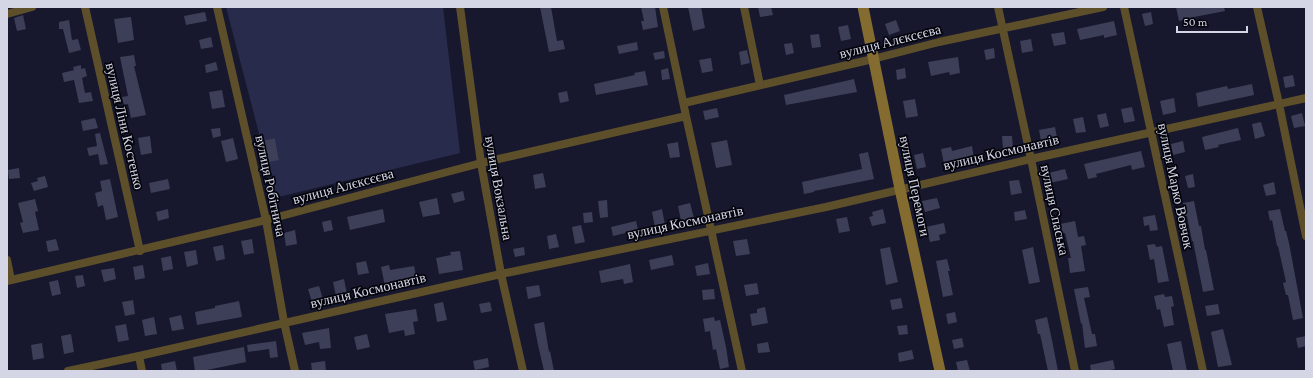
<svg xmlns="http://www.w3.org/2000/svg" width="1313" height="378" font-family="'Crimson Pro',serif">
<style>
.green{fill:#282b4c}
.building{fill:#3c3f57}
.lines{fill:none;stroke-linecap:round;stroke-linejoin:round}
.minor{stroke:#5e4f2b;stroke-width:8}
.secondary{stroke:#846b30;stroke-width:11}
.labels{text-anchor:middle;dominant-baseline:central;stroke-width:3.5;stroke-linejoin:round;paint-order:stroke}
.street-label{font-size:14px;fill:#d4d6e5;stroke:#05050d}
</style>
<rect width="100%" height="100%" fill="#17182e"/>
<!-- green -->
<path class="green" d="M 226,7 L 443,7 L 460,153 L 274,198 L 265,163 L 279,159 L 275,138 L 261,141 Z"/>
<!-- building -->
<path class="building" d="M 540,7 L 551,7 L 557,41 L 563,40 L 565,49 L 549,52 Z
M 641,7 L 655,7 L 658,27 L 643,30 L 641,21 L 644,21 Z
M 688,7 L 701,7 L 705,28 L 693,31 Z
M 758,7 L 771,7 L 773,15 L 760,17 Z
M 1176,7 L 1224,7 L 1225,11 L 1189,18 L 1190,19 L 1179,21 Z
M 205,12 L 207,21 L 186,25 L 184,16 Z
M 1151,12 L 1153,24 L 1145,26 L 1142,14 Z
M 23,15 L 26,29 L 17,31 L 14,18 Z
M 131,17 L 134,40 L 118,43 L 114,19 Z
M 69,20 L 72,40 L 78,39 L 81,50 L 69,53 L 63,29 L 59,29 L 59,22 Z
M 896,20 L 900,31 L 889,35 L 885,24 Z
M 1114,21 L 1117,35 L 1104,38 L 1104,35 L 1080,40 L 1077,29 Z
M 848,25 L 851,39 L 841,41 L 838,27 Z
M 1064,32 L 1066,44 L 1054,46 L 1051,34 Z
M 819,34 L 821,47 L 812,48 L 810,35 Z
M 211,37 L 213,47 L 201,49 L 199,40 Z
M 1031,39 L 1033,51 L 1022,53 L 1020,41 Z
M 637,42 L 638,50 L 619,54 L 617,46 Z
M 792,43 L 794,53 L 786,55 L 784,44 Z
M 994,48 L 995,58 L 986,60 L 984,50 Z
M 747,50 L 750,63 L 741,65 L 739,52 Z
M 664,51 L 665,58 L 655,60 L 653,53 Z
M 134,55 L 136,66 L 134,66 L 146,115 L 131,118 L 128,104 L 124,105 L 122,97 L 128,96 L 120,57 Z
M 958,57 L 960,73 L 950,75 L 949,72 L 931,76 L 928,62 Z
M 711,58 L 713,71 L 702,73 L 699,60 Z
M 216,62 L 218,70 L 206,73 L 205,65 Z
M 81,65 L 81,69 L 85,68 L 87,76 L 82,78 L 85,93 L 91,92 L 93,101 L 79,103 L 74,80 L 64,82 L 62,73 L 74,70 L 73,67 Z
M 668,68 L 670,79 L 662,80 L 661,70 Z
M 905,68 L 906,78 L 897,80 L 896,70 Z
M 645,71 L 648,85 L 596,95 L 594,84 L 635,75 L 634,73 Z
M 1293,75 L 1295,86 L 1285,88 L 1283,77 Z
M 854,79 L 857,92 L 786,105 L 784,95 Z
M 1252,84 L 1254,95 L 1198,107 L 1196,93 L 1227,86 L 1228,89 Z
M 222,90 L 225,107 L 212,109 L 209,92 Z
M 567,91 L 569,101 L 560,103 L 558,93 Z
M 1174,98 L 1176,112 L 1163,115 L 1160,101 Z
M 915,99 L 918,116 L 906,118 L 903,101 Z
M 1132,107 L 1135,121 L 1124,123 L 1121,109 Z
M 717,108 L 719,117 L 705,120 L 703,111 Z
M 1106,113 L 1109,126 L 1100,128 L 1097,115 Z
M 1302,113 L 1305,126 L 1294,128 L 1291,116 Z
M 1083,117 L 1086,132 L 1076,133 L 1073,119 Z
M 95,118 L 98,128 L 83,131 L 81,121 Z
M 1261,122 L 1265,136 L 1255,139 L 1252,124 Z
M 1055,127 L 1057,138 L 1041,141 L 1039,130 Z
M 220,128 L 221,136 L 213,138 L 211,129 Z
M 1238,128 L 1241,140 L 1218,145 L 1219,147 L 1205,150 L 1202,137 Z
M 100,133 L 108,164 L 100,165 L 98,154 L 89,156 L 87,148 L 97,146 L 95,134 Z
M 150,136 L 152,153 L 141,155 L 138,138 Z
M 1002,136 L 1012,136 L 1013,148 L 1003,149 Z
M 233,138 L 238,159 L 226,162 L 221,141 Z
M 275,138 L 279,160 L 265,163 L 261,141 Z
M 727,140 L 732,165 L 716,168 L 711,143 Z
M 1183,141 L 1185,152 L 1173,155 L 1171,144 Z
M 678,142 L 680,157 L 670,158 L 667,144 Z
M 972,146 L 974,158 L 944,164 L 941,149 L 951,147 L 952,151 Z
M 1141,151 L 1145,167 L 1132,170 L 1131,165 L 1096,174 L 1097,177 L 1088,179 L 1084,164 Z
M 868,152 L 874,179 L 814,191 L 814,192 L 804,194 L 802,182 L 862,169 L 859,154 Z
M 923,153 L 926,167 L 917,169 L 914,155 Z
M 19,168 L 20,178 L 9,179 L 8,170 Z
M 1065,169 L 1068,179 L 1050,183 L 1048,173 Z
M 543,173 L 546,187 L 535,189 L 533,175 Z
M 1193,174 L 1195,187 L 1188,188 L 1185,176 Z
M 45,176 L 48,187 L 34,191 L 31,183 L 38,181 L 37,178 Z
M 110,179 L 118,217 L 106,220 L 103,205 L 98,207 L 95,193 L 102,191 L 100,181 Z
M 168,179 L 170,189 L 151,193 L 149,183 Z
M 1019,180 L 1022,193 L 1011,195 L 1009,181 Z
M 1274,182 L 1276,194 L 1266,196 L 1263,185 Z
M 463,191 L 465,200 L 454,203 L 451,194 Z
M 437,198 L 440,214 L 423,217 L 419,202 Z
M 937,198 L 940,208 L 925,212 L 922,201 Z
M 35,199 L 38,211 L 35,212 L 39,230 L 23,233 L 20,223 L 23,222 L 18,203 Z
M 607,200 L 608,217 L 600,218 L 598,201 Z
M 1194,201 L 1199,226 L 1201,226 L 1205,250 L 1206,250 L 1214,290 L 1203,292 L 1193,241 L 1192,241 L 1187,216 L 1185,216 L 1183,203 Z
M 690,203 L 694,218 L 681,221 L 678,206 Z
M 168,209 L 169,218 L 158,221 L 156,212 Z
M 383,209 L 385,222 L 350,230 L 347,217 Z
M 662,209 L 665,225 L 655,227 L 652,212 Z
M 883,209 L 886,223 L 872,226 L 869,217 L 873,216 L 872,212 Z
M 1280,209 L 1285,231 L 1286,231 L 1289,243 L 1303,318 L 1293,320 L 1288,295 L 1286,295 L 1283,283 L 1286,282 L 1278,246 L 1277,246 L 1272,220 L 1270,221 L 1268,211 Z
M 1025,210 L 1027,219 L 1015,221 L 1014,212 Z
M 592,212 L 593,222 L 584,223 L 583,213 Z
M 1155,215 L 1158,230 L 1150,231 L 1149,225 L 1144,226 L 1143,217 Z
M 847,217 L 850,231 L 839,233 L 836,219 Z
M 331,220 L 333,230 L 324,232 L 322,222 Z
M 636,221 L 638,230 L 613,236 L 611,227 Z
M 1075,221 L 1078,237 L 1084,236 L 1086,245 L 1081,246 L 1085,271 L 1070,273 L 1068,258 L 1071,258 L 1065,233 L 1062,234 L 1060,224 Z
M 944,223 L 946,233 L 939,235 L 940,240 L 930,242 L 926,227 Z
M 581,225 L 585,242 L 575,244 L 572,227 Z
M 295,230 L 297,244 L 286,246 L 284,233 Z
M 556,234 L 559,247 L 549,249 L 547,236 Z
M 56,239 L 59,250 L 48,252 L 46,241 Z
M 252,239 L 254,253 L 244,255 L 241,241 Z
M 747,239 L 750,254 L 736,256 L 733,241 Z
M 1155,244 L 1156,247 L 1162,246 L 1169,281 L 1158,283 L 1154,259 L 1150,260 L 1147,245 Z
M 223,245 L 225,259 L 216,261 L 213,247 Z
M 524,247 L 525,255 L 515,257 L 513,249 Z
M 890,247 L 898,282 L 886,285 L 880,249 Z
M 1033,247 L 1040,282 L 1029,284 L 1022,250 Z
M 196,250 L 198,264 L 187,267 L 184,252 Z
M 460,251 L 463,270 L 439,274 L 436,258 L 451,255 L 450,252 Z
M 672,255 L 674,265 L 651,270 L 649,260 Z
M 171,256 L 173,269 L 163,271 L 161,258 Z
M 947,259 L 950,271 L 948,271 L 953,295 L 943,297 L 936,261 Z
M 366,261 L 369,273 L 358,275 L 356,263 Z
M 708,263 L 710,274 L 697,276 L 695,266 Z
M 630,264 L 633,282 L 624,284 L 623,279 L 601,283 L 599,271 Z
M 143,265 L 145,278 L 135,280 L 133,267 Z
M 389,265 L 390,270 L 414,266 L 417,280 L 385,286 L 381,267 Z
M 114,268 L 116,279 L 104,282 L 101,270 Z
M 83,275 L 85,286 L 77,288 L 75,276 Z
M 344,279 L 347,294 L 336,296 L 333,282 Z
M 58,280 L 61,294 L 52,296 L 49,282 Z
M 757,283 L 759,294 L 746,296 L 744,285 Z
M 539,285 L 541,296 L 528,299 L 526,287 Z
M 319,286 L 323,299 L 312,302 L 308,289 Z
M 1088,287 L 1090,297 L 1084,298 L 1092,334 L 1095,334 L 1097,346 L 1085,348 L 1082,323 L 1081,324 L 1074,289 Z
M 714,289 L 715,299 L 703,300 L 702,290 Z
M 1164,294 L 1165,297 L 1172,296 L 1174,306 L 1171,307 L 1174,325 L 1164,327 L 1160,309 L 1157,310 L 1154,296 Z
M 901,298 L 903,308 L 892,310 L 890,300 Z
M 133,300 L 135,314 L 125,316 L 122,302 Z
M 239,301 L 242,317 L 197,325 L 195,312 L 215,308 L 215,306 Z
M 443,302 L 447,320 L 437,322 L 434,304 Z
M 490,302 L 492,311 L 481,313 L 479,304 Z
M 1218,304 L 1220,314 L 1207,316 L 1205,306 Z
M 765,307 L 768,323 L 752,326 L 750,314 L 757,313 L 757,309 Z
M 416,309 L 418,321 L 413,322 L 415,334 L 405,336 L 404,330 L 389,333 L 385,314 Z
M 955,312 L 957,322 L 948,324 L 946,314 Z
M 181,315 L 184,329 L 172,331 L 169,318 Z
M 154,317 L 157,334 L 145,336 L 142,320 Z
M 714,317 L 715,321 L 720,320 L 726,347 L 729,367 L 720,369 L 716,349 L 713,350 L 710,331 L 705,332 L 703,319 Z
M 1047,317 L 1052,340 L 1058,371 L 1048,371 L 1040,334 L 1038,334 L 1035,320 Z
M 544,322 L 549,352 L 550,351 L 554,371 L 544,371 L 538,345 L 534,324 Z
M 126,324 L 129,340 L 118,342 L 115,326 Z
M 907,325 L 908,334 L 899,335 L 897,326 Z
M 329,328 L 331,348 L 320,349 L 319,342 L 305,345 L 302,333 Z
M 1223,329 L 1232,365 L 1218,367 L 1211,332 Z
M 71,334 L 74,352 L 64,354 L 61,336 Z
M 367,334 L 370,347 L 357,350 L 354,337 Z
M 1306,336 L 1306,346 L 1298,348 L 1296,338 Z
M 962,338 L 964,347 L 954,349 L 952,340 Z
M 276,341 L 278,357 L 270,358 L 269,349 L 248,352 L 247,345 Z
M 1181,341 L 1187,371 L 1173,371 L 1167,344 Z
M 768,342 L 770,352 L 758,353 L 757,344 Z
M 42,343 L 44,358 L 33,360 L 31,345 Z
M 244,347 L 246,362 L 207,370 L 207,371 L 195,371 L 193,357 Z
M 912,350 L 914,359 L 899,362 L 898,353 Z
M 488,358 L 489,367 L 475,370 L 473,361 Z
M 967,360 L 970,371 L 958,371 L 956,362 Z
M 1113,360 L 1115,369 L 1105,371 L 1091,371 L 1090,365 Z
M 175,361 L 177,371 L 162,371 L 161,364 Z
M 325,361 L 326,371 L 312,371 L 311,363 Z"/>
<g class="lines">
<!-- minor -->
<path class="minor" d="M 85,7 L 140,251
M 217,7 L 266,220 L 284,322 L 295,371
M 460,7 L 481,163 L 501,274 L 523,371
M 663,7 L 686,116 L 742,371
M 744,7 L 760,85
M 998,7 L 1031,159 L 1075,371
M 1124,7 L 1203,371
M 1257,7 L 1279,104 L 1306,236
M 7,14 L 32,7
M 684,103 L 873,59 L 939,42 L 1103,7
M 7,260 L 11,280
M 7,281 L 266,220 L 481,163 L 686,116
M 139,356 L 142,371
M 68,371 L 139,356 L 501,274 L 826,207 L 1031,159 L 1306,98"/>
<!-- secondary -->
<path class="secondary" d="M 863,7 L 900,189 L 940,371"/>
</g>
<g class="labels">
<!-- street labels -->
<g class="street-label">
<text transform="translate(890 41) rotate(-14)">вулиця Алєксєєва</text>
<text transform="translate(125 126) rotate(77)">вулиця Ліни Костенко</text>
<text transform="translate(1001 152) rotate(-13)">вулиця Космонавтів</text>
<text transform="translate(271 186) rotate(78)">вулиця Робітнича</text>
<text transform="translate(343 186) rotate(-15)">вулиця Алєксєєва</text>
<text transform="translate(915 186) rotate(78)">вулиця Перемоги</text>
<text transform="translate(1176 186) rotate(78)">вулиця Марко Вовчок</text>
<text transform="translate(499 188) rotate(80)">вулиця Вокзальна</text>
<text transform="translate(1055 210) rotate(78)">вулиця Спаська</text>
<text transform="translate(685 222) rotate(-12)">вулиця Космонавтів</text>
<text transform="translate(368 290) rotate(-13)">вулиця Космонавтів</text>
</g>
</g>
<!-- border -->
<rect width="1313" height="378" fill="none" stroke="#d4d6e5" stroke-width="16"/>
<!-- scale -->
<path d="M1177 26v6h70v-6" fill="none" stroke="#d4d6e5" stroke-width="2"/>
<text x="1183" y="26" font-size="12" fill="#d4d6e5" stroke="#05050d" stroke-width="3" paint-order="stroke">50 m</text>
</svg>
